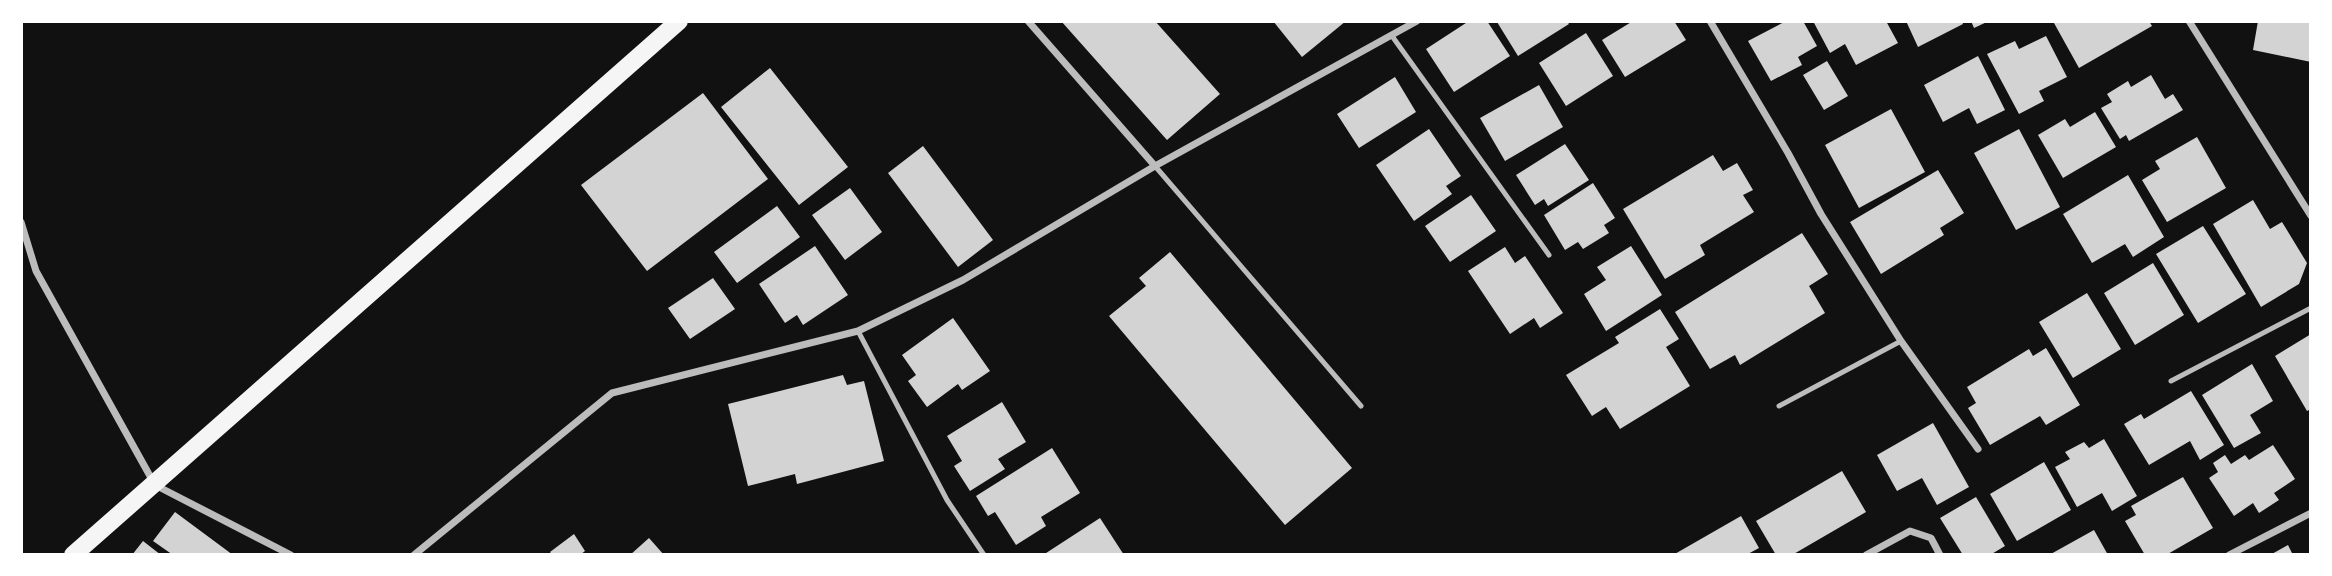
<svg xmlns="http://www.w3.org/2000/svg" width="2332" height="576" font-family="'Public Sans',sans-serif">
<style>
.building{fill:#d3d3d3}
.lines{fill:none;stroke-linecap:round;stroke-linejoin:round}
.service{stroke:#bcbcbc;stroke-width:5}
.minor{stroke:#bcbcbc;stroke-width:7}
.primary{stroke:#f5f5f5;stroke-width:18}
</style>
<rect width="100%" height="100%" fill="#111"/>
<!-- building -->
<path class="building" d="M 1061,21 L 1155,21 L 1220,94 L 1167,140 Z
M 1273,21 L 1346,21 L 1302,57 Z
M 1469,21 L 1487,21 L 1510,56 L 1454,92 L 1426,49 Z
M 1499,21 L 1567,21 L 1569,24 L 1518,56 L 1497,22 Z
M 1633,21 L 1674,21 L 1686,40 L 1625,77 L 1602,40 Z
M 1786,21 L 1803,21 L 1817,46 L 1798,57 L 1802,65 L 1771,81 L 1748,41 Z
M 1813,21 L 1886,21 L 1898,43 L 1856,65 L 1845,44 L 1830,53 Z
M 1906,21 L 1962,21 L 1963,24 L 1918,47 Z
M 1971,21 L 1989,21 L 1974,28 Z
M 2058,21 L 2149,21 L 2152,26 L 2079,68 L 2054,23 Z
M 2258,21 L 2311,21 L 2311,62 L 2253,50 Z
M 1586,33 L 1613,76 L 1566,106 L 1539,63 Z
M 2046,36 L 2067,77 L 2039,91 L 2044,101 L 2019,114 L 1987,54 L 2015,41 L 2019,49 Z
M 1978,56 L 2005,110 L 1977,124 L 1969,108 L 1943,122 L 1924,85 Z
M 1827,61 L 1848,96 L 1824,110 L 1803,75 Z
M 770,68 L 848,167 L 799,205 L 721,107 Z
M 2151,75 L 2165,99 L 2173,94 L 2183,110 L 2129,141 L 2126,135 L 2120,139 L 2101,108 L 2112,102 L 2107,94 L 2128,81 L 2131,87 Z
M 1395,77 L 1416,112 L 1359,148 L 1337,114 Z
M 1539,85 L 1563,127 L 1505,161 L 1480,118 Z
M 703,93 L 768,179 L 647,271 L 581,185 Z
M 1891,109 L 1925,172 L 1859,208 L 1825,145 Z
M 2095,112 L 2116,147 L 2063,178 L 2038,135 L 2065,119 L 2070,127 Z
M 1429,129 L 1461,176 L 1446,186 L 1452,194 L 1414,221 L 1376,165 Z
M 2019,129 L 2060,207 L 2016,230 L 1974,153 Z
M 2197,137 L 2226,188 L 2167,222 L 2142,180 L 2160,169 L 2155,161 Z
M 1565,144 L 1589,180 L 1548,206 L 1544,199 L 1535,205 L 1516,175 Z
M 923,146 L 993,240 L 958,267 L 888,173 Z
M 1713,155 L 1723,171 L 1737,163 L 1753,190 L 1743,195 L 1754,212 L 1700,245 L 1705,255 L 1665,279 L 1623,209 Z
M 1938,170 L 1964,213 L 1940,228 L 1944,235 L 1881,274 L 1850,222 Z
M 2128,175 L 2164,237 L 2133,257 L 2125,244 L 2092,263 L 2063,214 Z
M 1593,183 L 1615,218 L 1604,225 L 1609,233 L 1583,249 L 1578,242 L 1565,250 L 1544,215 Z
M 850,188 L 882,232 L 845,260 L 812,215 Z
M 1471,195 L 1496,231 L 1450,262 L 1425,226 Z
M 2253,200 L 2270,229 L 2282,222 L 2307,263 L 2299,284 L 2261,307 L 2213,224 Z
M 777,206 L 800,237 L 737,283 L 714,252 Z
M 2203,226 L 2246,294 L 2198,323 L 2156,254 Z
M 1802,233 L 1828,274 L 1809,286 L 1825,313 L 1740,365 L 1735,355 L 1710,369 L 1675,312 Z
M 815,246 L 848,295 L 803,325 L 797,315 L 785,323 L 759,284 Z
M 1631,246 L 1662,295 L 1606,331 L 1584,294 L 1606,280 L 1597,267 Z
M 1505,247 L 1515,263 L 1525,256 L 1563,313 L 1540,328 L 1534,318 L 1510,334 L 1468,271 Z
M 1170,252 L 1352,468 L 1285,525 L 1109,316 L 1146,286 L 1139,278 Z
M 2153,263 L 2184,315 L 2135,345 L 2104,293 Z
M 713,278 L 735,309 L 690,339 L 668,308 Z
M 2087,293 L 2121,349 L 2073,378 L 2039,322 Z
M 1660,309 L 1679,339 L 1666,347 L 1690,386 L 1620,429 L 1606,407 L 1592,416 L 1566,375 L 1619,343 L 1615,337 Z
M 953,318 L 990,371 L 962,390 L 958,384 L 927,407 L 908,381 L 916,375 L 902,355 Z
M 2311,334 L 2311,409 L 2307,411 L 2275,356 Z
M 2046,348 L 2080,405 L 2046,425 L 2040,416 L 1990,445 L 1968,408 L 1976,403 L 1967,387 L 2029,349 L 2033,356 Z
M 2252,364 L 2273,401 L 2250,415 L 2261,433 L 2234,448 L 2202,395 Z
M 843,375 L 847,385 L 864,381 L 884,461 L 797,484 L 795,474 L 748,486 L 728,404 Z
M 2191,391 L 2224,445 L 2200,460 L 2190,441 L 2149,465 L 2124,424 L 2141,414 L 2144,419 Z
M 1002,402 L 1026,442 L 998,459 L 1005,469 L 970,491 L 954,466 L 962,461 L 947,436 Z
M 1933,423 L 1969,487 L 1937,505 L 1922,478 L 1897,491 L 1877,455 Z
M 2104,439 L 2137,496 L 2112,511 L 2102,493 L 2077,507 L 2055,467 L 2070,459 L 2065,452 L 2084,442 L 2089,448 Z
M 2273,445 L 2295,479 L 2274,493 L 2279,500 L 2259,513 L 2253,503 L 2234,516 L 2209,478 L 2218,472 L 2213,463 L 2225,455 L 2231,464 L 2245,455 L 2249,460 Z
M 1052,448 L 1080,493 L 1041,517 L 1046,526 L 1016,545 L 995,512 L 988,516 L 976,496 Z
M 2044,462 L 2071,510 L 2017,541 L 1990,494 Z
M 1842,471 L 1866,512 L 1792,555 L 1776,555 L 1756,521 Z
M 2183,477 L 2213,528 L 2166,555 L 2145,555 L 2125,521 L 2136,515 L 2131,506 Z
M 1976,497 L 2005,546 L 1990,555 L 1963,555 L 1940,518 Z
M 175,512 L 233,555 L 173,555 L 153,541 Z
M 1741,516 L 1759,548 L 1746,555 L 1673,555 Z
M 1100,518 L 1124,555 L 1043,555 Z
M 2094,530 L 2108,555 L 2049,555 Z
M 574,534 L 585,551 L 580,555 L 552,555 L 550,552 Z
M 649,538 L 664,555 L 630,555 Z
M 143,541 L 161,555 L 132,555 Z
M 2288,545 L 2293,555 L 2270,555 Z"/>
<g class="lines">
<!-- service -->
<path class="service" d="M 1392,36 L 1549,255
M 1155,166 L 1361,406
M 858,331 L 947,500 L 984,555
M 2171,381 L 2311,308
M 1779,406 L 1901,341"/>
<!-- minor -->
<path class="minor" d="M 1028,21 L 1155,166
M 1710,21 L 1788,153 L 1821,214 L 1901,341 L 1978,449
M 2189,21 L 2311,216
M 21,222 L 36,271 L 155,485 L 291,555
M 414,555 L 612,393 L 858,331 L 963,280 L 1155,166 L 1417,21
M 1866,555 L 1910,531 L 1931,538 L 1940,555
M 2229,555 L 2311,513"/>
<!-- primary -->
<path class="primary" d="M 73,555 L 679,21"/>
</g>
<!-- border -->
<rect width="2332" height="576" fill="none" stroke="#ffffff" stroke-width="46"/>
</svg>
